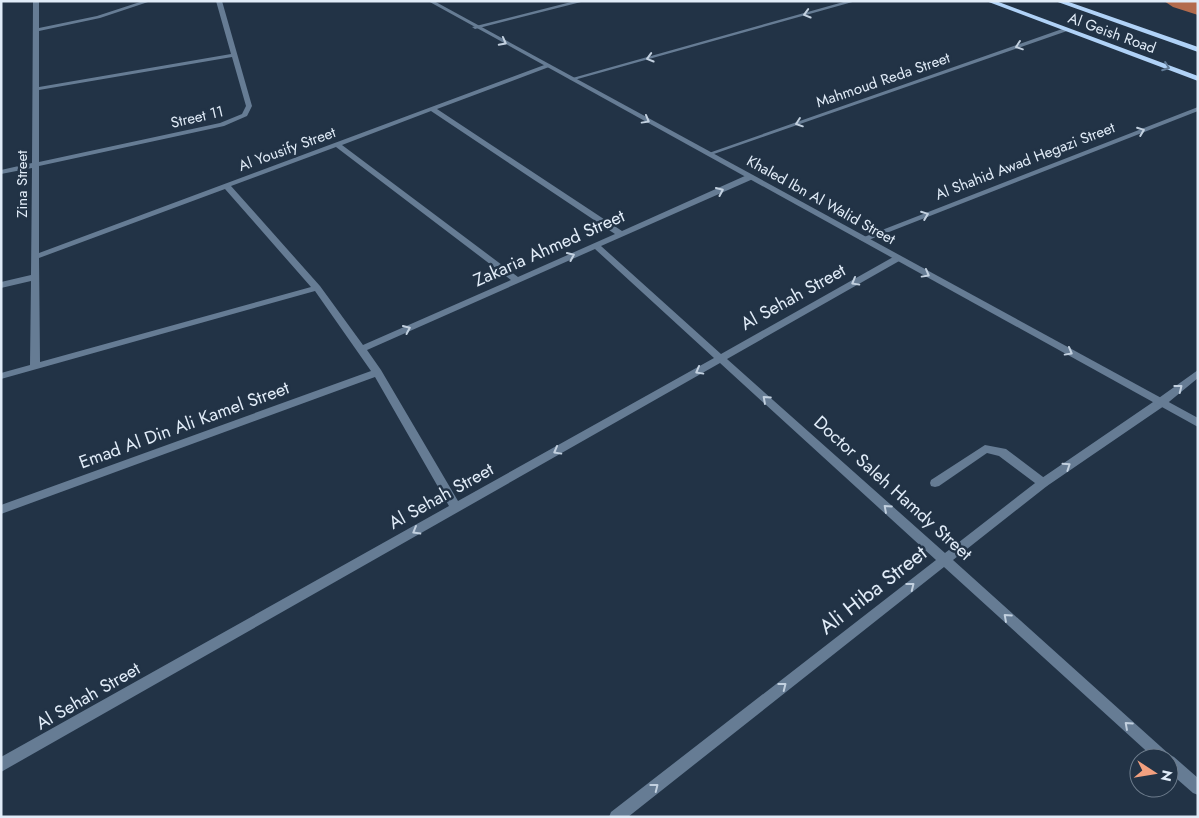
<svg xmlns="http://www.w3.org/2000/svg" width="1199" height="818" font-family="Jost,sans-serif">
<style>
.water{fill:#b36b4d}
.lines{fill:none;stroke-linecap:round;stroke-linejoin:round}
.service{fill:#667c94;fill-rule:evenodd}
.minor{fill:#667c94;fill-rule:evenodd}
.tertiary{fill:#667c94;fill-rule:evenodd}
.trunk{fill:#b0d2f7;fill-rule:evenodd}
.oneway{stroke:#c2d0df}
.oneway2{stroke:#627b96}
.labels{text-anchor:middle;dominant-baseline:central;stroke-width:5;stroke-linejoin:round;paint-order:stroke}
.far-street-label{font-size:15px;fill:#e1ecf8;stroke:#223346}
.street-label{font-size:18px;fill:#e1ecf8;stroke:#223346}
.near-street-label{font-size:21px;fill:#e1ecf8;stroke:#223346}
</style>
<rect width="100%" height="100%" fill="#223346"/>
<!-- water -->
<path class="water" d="M 1164,1 L 1198,1 L 1198,15 L 1173,7 Z"/>
<g class="lines">
<!-- service -->
<path class="service" d="M 985,445 L 1006,449 L 1047,480 L 1048,483 L 1047,486 L 1043,487 L 1039,486 L 999,456 L 987,453 L 939,486 L 935,487 L 931,486 L 930,483 L 931,480 Z"/>
<!-- minor -->
<path class="minor" d="M 33,1 L 39,1 L 39,28 L 97,16 L 143,1 L 151,1 L 100,18 L 39,31 L 39,87 L 231,54 L 216,1 L 222,1 L 252,106 L 247,116 L 224,126 L 39,166 L 39,253 L 547,64 L 549,65 L 549,67 L 437,109 L 622,231 L 747,175 L 753,175 L 753,179 L 601,246 L 721,354 L 895,256 L 901,256 L 901,260 L 727,359 L 945,553 L 1039,480 L 1156,400 L 1198,370 L 1198,378 L 1164,406 L 1047,486 L 953,560 L 1170,755 L 1174,757 L 1198,778 L 1198,795 L 1193,793 L 1169,772 L 1169,758 L 1154,758 L 944,567 L 628,817 L 609,817 L 611,812 L 936,560 L 720,363 L 1,772 L 1,757 L 449,506 L 375,377 L 1,514 L 1,505 L 371,371 L 315,291 L 1,379 L 1,373 L 30,365 L 31,281 L 1,288 L 1,282 L 31,275 L 32,168 L 1,174 L 1,170 L 32,163 ZM 232,57 L 246,106 L 242,114 L 220,123 L 39,162 L 39,90 ZM 431,111 L 615,234 L 518,277 L 342,145 ZM 336,147 L 511,280 L 363,345 L 320,286 L 231,186 ZM 225,189 L 311,287 L 40,362 L 39,258 ZM 595,249 L 714,358 L 458,501 L 381,370 L 367,350 Z
M 575,1 L 585,1 L 475,29 L 472,27 Z
M 847,1 L 856,1 L 574,80 L 569,79 Z
M 1065,28 L 1068,30 L 1067,31 L 711,155 L 706,154 Z
M 1198,107 L 1198,111 L 866,241 L 863,241 L 859,239 Z"/>
<!-- tertiary -->
<path class="tertiary" d="M 428,1 L 434,1 L 1198,418 L 1198,427 Z"/>
<!-- trunk -->
<path class="trunk" d="M 986,1 L 996,1 L 1198,76 L 1198,81 Z
M 1055,1 L 1066,1 L 1198,47 L 1198,52 Z"/>
</g>
<!-- one-way arrows -->
<defs><path id="oneway-chevron" d="M-2-3.5L2.5 0L-2 3.5" fill="none" stroke-width="1.6" stroke-linecap="round" stroke-linejoin="round" transform="scale(1.25)"/></defs>
<g class="oneway">
<use href="#oneway-chevron" transform="translate(807 14) rotate(164)"/>
<use href="#oneway-chevron" transform="translate(503 42) rotate(28)"/>
<use href="#oneway-chevron" transform="translate(1019 46) rotate(161)"/>
<use href="#oneway-chevron" transform="translate(650 58) rotate(164)"/>
<use href="#oneway-chevron" transform="translate(646 120) rotate(29)"/>
<use href="#oneway-chevron" transform="translate(799 123) rotate(161)"/>
<use href="#oneway-chevron" transform="translate(1141 131) rotate(-21)"/>
<use href="#oneway-chevron" transform="translate(720 191) rotate(-24)"/>
<use href="#oneway-chevron" transform="translate(925 215) rotate(-21)"/>
<use href="#oneway-chevron" transform="translate(571 256) rotate(-24)"/>
<use href="#oneway-chevron" transform="translate(926 274) rotate(29)"/>
<use href="#oneway-chevron" transform="translate(855 282) rotate(151)"/>
<use href="#oneway-chevron" transform="translate(407 329) rotate(-24)"/>
<use href="#oneway-chevron" transform="translate(1069 352) rotate(29)"/>
<use href="#oneway-chevron" transform="translate(699 371) rotate(151)"/>
<use href="#oneway-chevron" transform="translate(1179 388) rotate(-38)"/>
<use href="#oneway-chevron" transform="translate(766 399) rotate(-138)"/>
<use href="#oneway-chevron" transform="translate(557 451) rotate(151)"/>
<use href="#oneway-chevron" transform="translate(1067 466) rotate(-34)"/>
<use href="#oneway-chevron" transform="translate(887 508) rotate(-138)"/>
<use href="#oneway-chevron" transform="translate(416 531) rotate(150)"/>
<use href="#oneway-chevron" transform="translate(911 586) rotate(-38)"/>
<use href="#oneway-chevron" transform="translate(1007 617) rotate(-138)"/>
<use href="#oneway-chevron" transform="translate(783 686) rotate(-38)"/>
<use href="#oneway-chevron" transform="translate(1128 725) rotate(-138)"/>
<use href="#oneway-chevron" transform="translate(655 787) rotate(-38)"/>
</g>
<use class="oneway2" href="#oneway-chevron" transform="translate(1166 67) rotate(20)"/>
<g class="labels">
<!-- far-street labels -->
<g class="far-street-label">
<text transform="translate(1112 33) rotate(20)">Al Geish Road</text>
<text transform="translate(883 80) rotate(-19)">Mahmoud Reda Street</text>
<text transform="translate(197 117) rotate(-13)">Street 11</text>
<text transform="translate(287 149) rotate(-20)">Al Yousify Street</text>
<text transform="translate(1025 161) rotate(-21)">Al Shahid Awad Hegazi Street</text>
<text transform="translate(22 184) rotate(-90)">Zina Street</text>
<text transform="translate(821 200) rotate(29)">Khaled Ibn Al Walid Street</text>
</g>
<!-- street labels -->
<g class="street-label">
<text transform="translate(549 248) rotate(-24)">Zakaria Ahmed Street</text>
<text transform="translate(793 297) rotate(-29)">Al Sehah Street</text>
<text transform="translate(184 425) rotate(-20)">Emad Al Din Ali Kamel Street</text>
<text transform="translate(893 488) rotate(42)">Doctor Saleh Hamdy Street</text>
<text transform="translate(441 496) rotate(-29)">Al Sehah Street</text>
<text transform="translate(88 696) rotate(-30)">Al Sehah Street</text>
</g>
<!-- near-street labels -->
<g class="near-street-label">
<text transform="translate(873 590) rotate(-38)">Ali Hiba Street</text>
</g>
</g>
<!-- border -->
<rect width="1199" height="818" fill="none" stroke="#e1ecf8" stroke-width="5"/>
<!-- north arrow -->
<g transform="translate(1154 773) rotate(102)"><circle r="24" fill="#223346" stroke="#6e7d8d"/>
<path d="M0-4L9 19L0 12L-9 19Z" fill="#f2a07f"/>
<text y="-8" font-size="14" font-weight="bold" text-anchor="middle" fill="#e1ecf8">N</text>
</g>
</svg>
